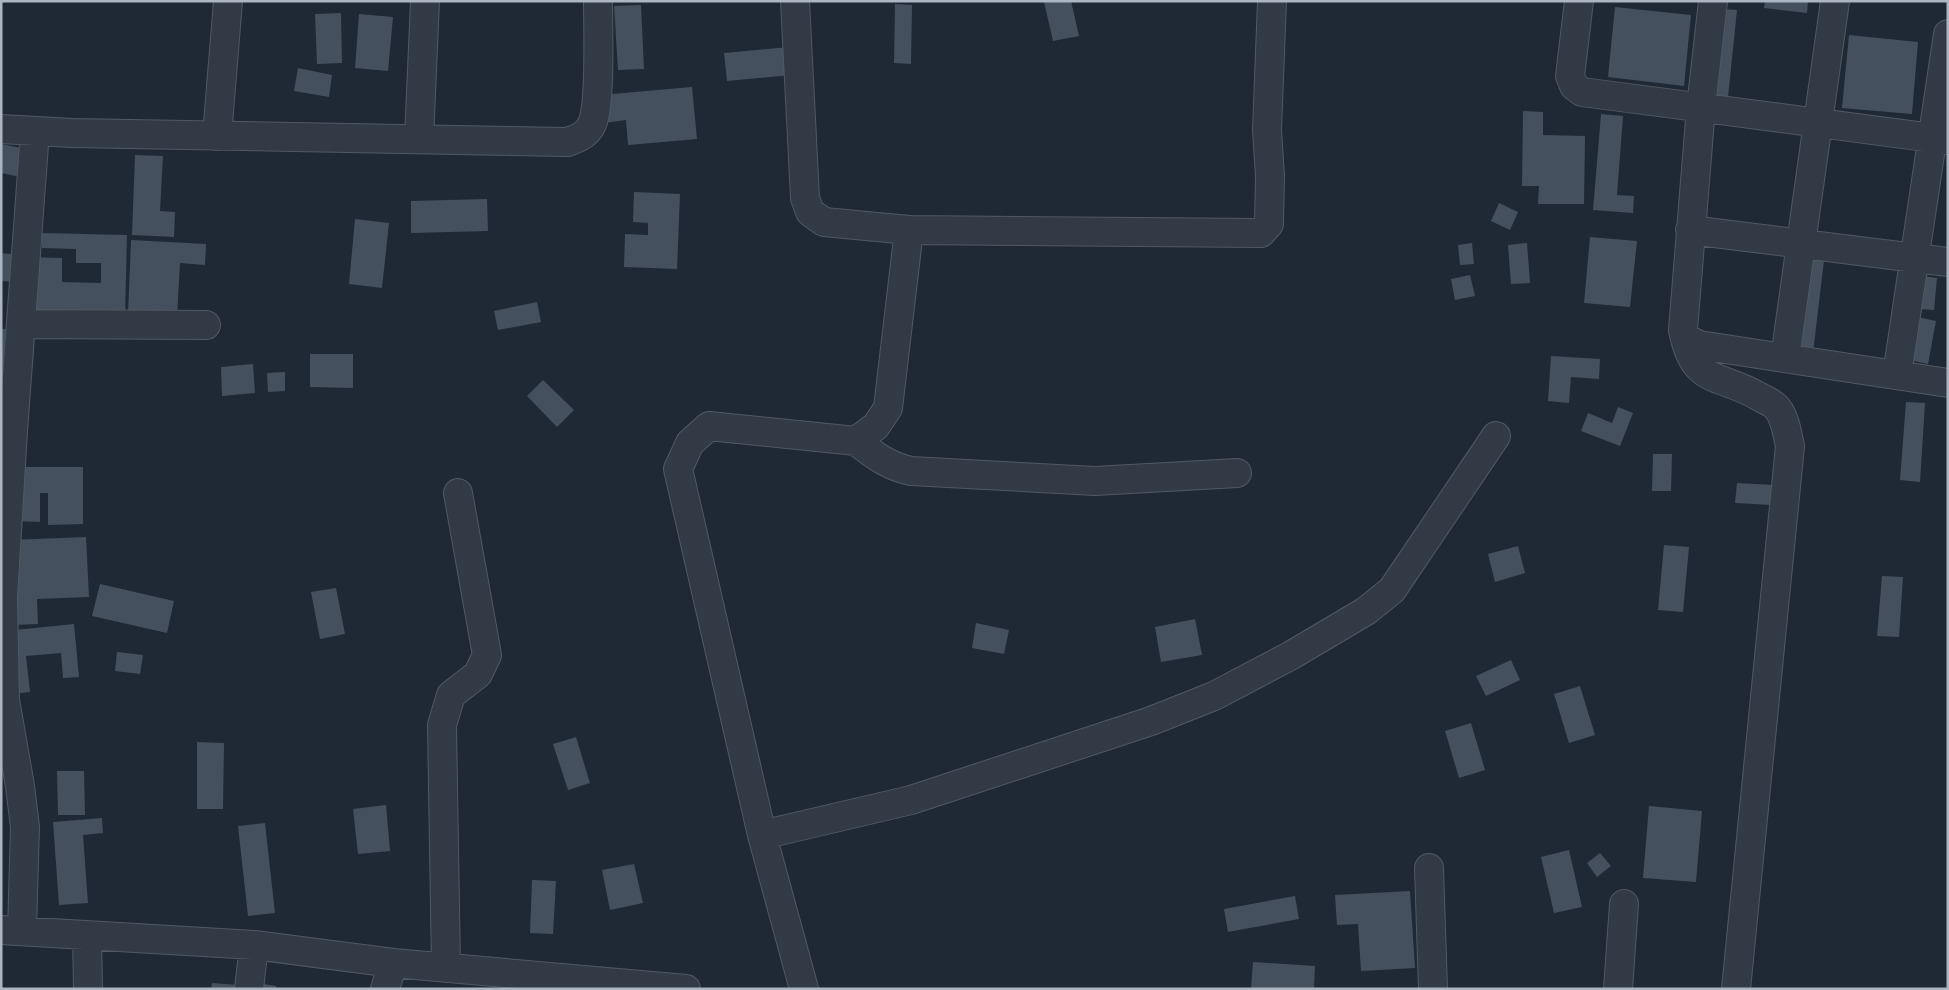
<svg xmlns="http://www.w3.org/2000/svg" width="1949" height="990" font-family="'Fira Sans Condensed',sans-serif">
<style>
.building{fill:#45505f}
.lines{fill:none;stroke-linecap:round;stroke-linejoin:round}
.minor-casing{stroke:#505964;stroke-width:30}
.minor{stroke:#323b45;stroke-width:28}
</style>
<rect width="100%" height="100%" fill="#1f2935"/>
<!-- building -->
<path class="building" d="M 1046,1 L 1071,1 L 1079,36 L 1053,41 L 1044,2 Z
M 1765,1 L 1808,1 L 1807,13 L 1764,8 Z
M 895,4 L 912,5 L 911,64 L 894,63 Z
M 641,5 L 644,69 L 618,70 L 614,6 Z
M 1615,7 L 1691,15 L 1684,86 L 1608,77 Z
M 1721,9 L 1737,10 L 1728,97 L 1712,95 Z
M 341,13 L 342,63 L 317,64 L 315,14 Z
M 359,14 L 393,17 L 388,71 L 355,68 Z
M 1849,35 L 1918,42 L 1912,114 L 1842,108 Z
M 789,47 L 791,75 L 727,81 L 724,53 Z
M 298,68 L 332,75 L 329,97 L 294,91 Z
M 692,87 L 697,139 L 628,145 L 626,120 L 604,123 L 601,95 Z
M 1523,111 L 1543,112 L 1543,135 L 1585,136 L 1584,204 L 1538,204 L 1539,186 L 1522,186 Z
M 1601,114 L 1623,116 L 1617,195 L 1634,196 L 1633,213 L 1593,210 Z
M 1,144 L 26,149 L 21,177 L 1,173 Z
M 135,155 L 163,156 L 160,211 L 175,212 L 174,237 L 132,235 Z
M 634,192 L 680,194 L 677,269 L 624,267 L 625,234 L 648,235 L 648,223 L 633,222 Z
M 487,199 L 488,231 L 411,233 L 411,201 Z
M 1499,203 L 1518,212 L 1510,230 L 1491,221 Z
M 355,219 L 389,223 L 382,288 L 349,284 Z
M 42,233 L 127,235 L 125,318 L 27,316 L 28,257 L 62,258 L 62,282 L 101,283 L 101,263 L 76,263 L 76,249 L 42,248 Z
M 1590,237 L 1637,241 L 1630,307 L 1584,303 Z
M 131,240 L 206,244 L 205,265 L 180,263 L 177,316 L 128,314 Z
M 1472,243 L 1474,264 L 1460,265 L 1458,245 Z
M 1527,243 L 1530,283 L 1511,284 L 1508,245 Z
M 1807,250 L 1825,252 L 1813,353 L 1796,351 Z
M 1,253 L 19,255 L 16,282 L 1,281 Z
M 1470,275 L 1475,296 L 1455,300 L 1451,279 Z
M 1923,276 L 1937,278 L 1934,310 L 1919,309 Z
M 537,302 L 541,322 L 498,330 L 494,311 Z
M 1917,317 L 1936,321 L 1928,364 L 1909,360 Z
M 1,329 L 11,329 L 10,392 L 1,392 Z
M 310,354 L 353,354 L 353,388 L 310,387 Z
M 1551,356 L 1600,359 L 1599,379 L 1571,377 L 1569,403 L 1548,401 Z
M 253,364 L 255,393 L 222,396 L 221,367 Z
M 285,372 L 285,391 L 268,392 L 267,373 Z
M 543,380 L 574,410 L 557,427 L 527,396 Z
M 1906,402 L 1925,403 L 1920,482 L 1900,480 Z
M 1618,407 L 1633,413 L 1620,446 L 1581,431 L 1588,413 L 1612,423 Z
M 1653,454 L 1672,454 L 1671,491 L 1652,491 Z
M 16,467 L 83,467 L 83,524 L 48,525 L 48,493 L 40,493 L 40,522 L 16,521 Z
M 1737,483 L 1773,485 L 1771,505 L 1735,503 Z
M 86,537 L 89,597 L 37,599 L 38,624 L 14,625 L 10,540 Z
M 1664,545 L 1689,547 L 1683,612 L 1658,610 Z
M 1518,546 L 1525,573 L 1495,582 L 1488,554 Z
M 1882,576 L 1903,577 L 1899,637 L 1877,636 Z
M 100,584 L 174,601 L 167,633 L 92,616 Z
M 336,588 L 345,634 L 320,639 L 311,592 Z
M 1195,619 L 1202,655 L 1161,662 L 1155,627 Z
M 976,623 L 1009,630 L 1004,654 L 972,648 Z
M 74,624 L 79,677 L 63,678 L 61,653 L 26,656 L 30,692 L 11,694 L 5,631 Z
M 117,652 L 143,655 L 140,674 L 115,671 Z
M 1511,660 L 1520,680 L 1486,696 L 1476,676 Z
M 1580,686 L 1595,735 L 1569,743 L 1554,694 Z
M 1471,723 L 1485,770 L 1459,778 L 1445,731 Z
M 576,737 L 590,783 L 568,790 L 553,744 Z
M 197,742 L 224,743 L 223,809 L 197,809 Z
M 57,771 L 84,771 L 85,815 L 58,815 Z
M 386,805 L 390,851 L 358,854 L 353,809 Z
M 1649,806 L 1702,811 L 1696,882 L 1643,878 Z
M 102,818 L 103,833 L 83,835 L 88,903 L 59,905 L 53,822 Z
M 265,823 L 275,913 L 248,916 L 238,826 Z
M 1569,850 L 1582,907 L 1554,913 L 1541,857 Z
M 1600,853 L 1611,866 L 1597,877 L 1587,863 Z
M 634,864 L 643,903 L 610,910 L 602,870 Z
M 532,880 L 556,881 L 553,934 L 530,933 Z
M 1410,891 L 1415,968 L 1361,971 L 1358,924 L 1337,925 L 1335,895 Z
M 1295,896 L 1299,919 L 1228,932 L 1224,909 Z
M 1253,962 L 1315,966 L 1314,989 L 1251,988 Z
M 212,983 L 238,985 L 238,989 L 211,989 Z
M 257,983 L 276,986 L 276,989 L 257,989 Z"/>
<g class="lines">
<!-- minor casing -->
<g class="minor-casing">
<path id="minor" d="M 1579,1 L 1570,76 L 1574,86 L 1582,92 L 1948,140
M 1713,1 L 1701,107 L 1683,330 C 1694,386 1718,373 1758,396 C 1763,399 1771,402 1775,406 C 1785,415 1787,433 1790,446 L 1736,989
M 1,129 L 72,133 L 568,142 C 578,138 587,135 592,124 C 601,104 598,28 598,1
M 217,136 L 228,1
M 419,139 L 425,1
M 909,230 L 1261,233 L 1269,224 L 1270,176 L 1267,130 L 1272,1
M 1690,230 L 1948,262
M 21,324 L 206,325
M 1685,338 L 1699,345 L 1948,383
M 1785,358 L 1835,1
M 1897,375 L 1948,34
M 856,441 C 874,455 888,466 911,471 L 1095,481 L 1237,473
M 762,835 L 678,469 L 690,443 L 709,426 L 856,441 L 876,426 L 888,408 L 909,230 L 824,222 L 810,212 L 805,198 L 795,1
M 1429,868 L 1433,989
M 1,930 L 254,945 L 393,963 L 686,989
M 22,931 L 25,827 L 20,786 L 5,700 L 3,598 L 13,431 L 35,131
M 87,936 L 88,989
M 446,968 L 442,725 L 451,695 L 478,674 L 487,655 L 458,493
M 249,989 L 254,945
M 385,989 L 393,963
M 804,989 L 762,835 L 911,800 L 1151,721 L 1214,696 L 1290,656 L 1366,611 L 1392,590 L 1496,436
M 1618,989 L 1624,904"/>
</g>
<!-- minor -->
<use href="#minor" class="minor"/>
</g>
<!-- border -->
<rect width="1949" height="990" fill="none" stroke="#acb6c3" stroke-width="5"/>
</svg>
